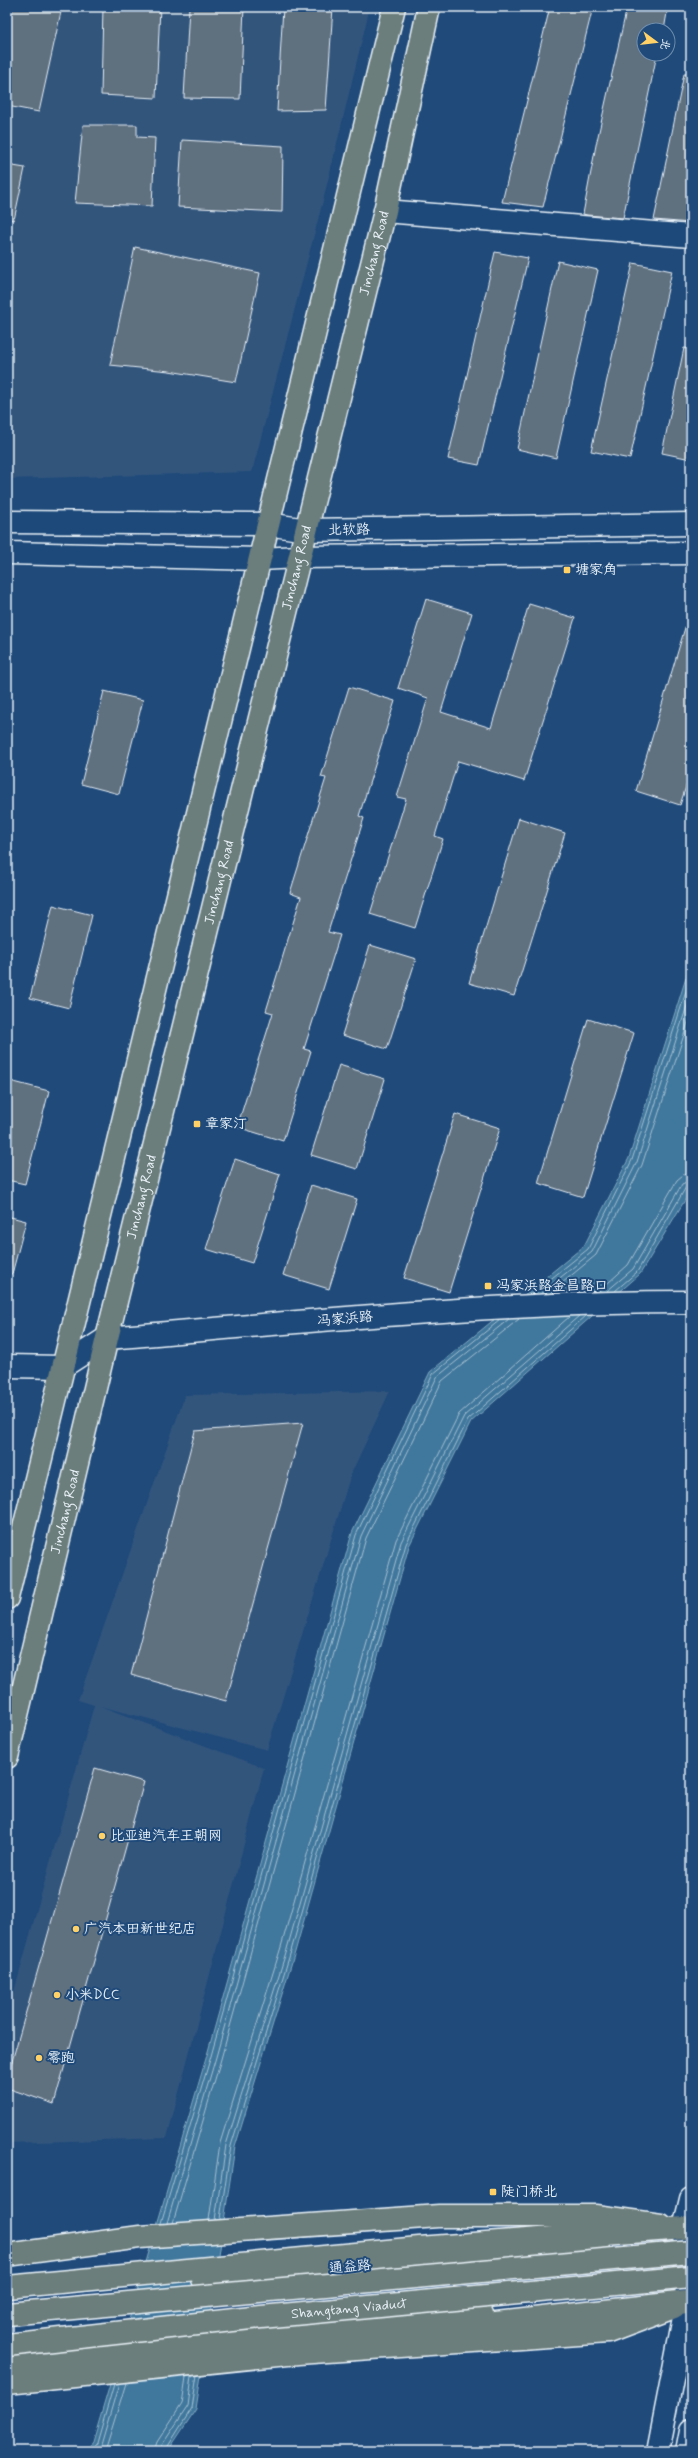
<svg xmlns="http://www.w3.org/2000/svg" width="698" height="2458" font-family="Mynerve,'LXGW WenKai TC',sans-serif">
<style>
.built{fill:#32557c}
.water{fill:#40779c;stroke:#83a8c1}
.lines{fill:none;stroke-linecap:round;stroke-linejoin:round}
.shore{stroke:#a5c0d3;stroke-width:1}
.building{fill:#5f6f7f;stroke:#e8f1f8}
.minor-casing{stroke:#e8f1f8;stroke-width:25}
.major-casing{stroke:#e8f1f8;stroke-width:25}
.highway-casing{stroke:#e8f1f8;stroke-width:25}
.minor{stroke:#1f4a7a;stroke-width:22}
.major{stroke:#6c7e7c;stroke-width:22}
.highway{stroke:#6c7e7c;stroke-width:22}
.highway-bridge-casing{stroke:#e8f1f8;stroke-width:25;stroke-linecap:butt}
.highway-bridge{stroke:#6c7e7c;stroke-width:22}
.poi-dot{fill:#ffd166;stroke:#1f4a7a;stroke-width:1.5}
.labels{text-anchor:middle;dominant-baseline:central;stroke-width:4;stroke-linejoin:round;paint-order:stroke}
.street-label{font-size:14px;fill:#e8f1f8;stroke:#1f4a7a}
.poi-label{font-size:14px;fill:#e8f1f8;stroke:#1f4a7a;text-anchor:start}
</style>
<rect width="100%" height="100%" fill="#1f4a7a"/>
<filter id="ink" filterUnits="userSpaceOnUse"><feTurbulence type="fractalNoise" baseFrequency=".025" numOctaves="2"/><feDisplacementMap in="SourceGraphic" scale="8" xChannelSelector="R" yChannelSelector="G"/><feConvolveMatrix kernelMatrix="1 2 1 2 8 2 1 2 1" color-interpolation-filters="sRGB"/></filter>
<g filter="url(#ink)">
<!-- built -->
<path class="built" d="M 7,7 L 370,7 L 323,201 L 252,472 L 7,479 Z
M 390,1391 L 351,1474 L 267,1750 L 100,1706 L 264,1768 L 167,2138 L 7,2143 L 7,2017 L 94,1705 L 78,1700 L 185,1395 Z"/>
<!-- water -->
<path class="water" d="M 691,962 L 691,1182 L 688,1195 L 640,1274 L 471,1422 L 409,1546 L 295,1952 L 235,2147 L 196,2409 L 168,2451 L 86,2451 L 93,2442 L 207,2055 L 352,1533 L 430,1372 L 584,1246 L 629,1158 Z"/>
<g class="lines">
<!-- shore -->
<path class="shore" d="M 607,1291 L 633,1269 L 682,1184 L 691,1180
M 615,1291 L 637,1272 L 686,1187 L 691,1185
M 598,1292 L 628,1265 L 677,1180 L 683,1175 L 691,1174
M 550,1293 L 596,1255 L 642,1165 L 691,1013
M 532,1294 L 588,1249 L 632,1160 L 691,976
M 540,1294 L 592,1252 L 637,1162 L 691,993
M 220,2219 L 231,2146 L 291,1951 L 406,1544 L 468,1420 L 586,1316
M 209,2220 L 220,2143 L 281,1947 L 396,1540 L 459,1414 L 569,1317
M 215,2220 L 226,2145 L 287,1949 L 401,1542 L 464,1416 L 579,1316
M 161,2223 L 211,2056 L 356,1535 L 433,1374 L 500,1320
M 167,2223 L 216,2057 L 361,1536 L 437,1377 L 509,1319
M 173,2223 L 221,2059 L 366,1538 L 442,1381 L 519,1319
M 91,2451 L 97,2443 L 114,2384
M 97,2451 L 101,2445 L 119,2383
M 105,2451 L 126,2383
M 154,2451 L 157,2442 L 182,2404 L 186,2377
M 160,2451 L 162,2445 L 188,2406 L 192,2376
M 165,2451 L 192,2408 L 197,2375"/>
</g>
<!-- building -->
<path class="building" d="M 7,7 L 62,7 L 39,112 L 7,106 Z
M 103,7 L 160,7 L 156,98 L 101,95 Z
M 189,7 L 244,7 L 240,99 L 184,98 Z
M 283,7 L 333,7 L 326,110 L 277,111 Z
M 550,7 L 593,7 L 543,207 L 502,202 Z
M 627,7 L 668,7 L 664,30 L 644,30 L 644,54 L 657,54 L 623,218 L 587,215 L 583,214 L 596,145 Z
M 684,74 L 691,74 L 691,223 L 654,220 Z
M 83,125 L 137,125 L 137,137 L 155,138 L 152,206 L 75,203 Z
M 182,140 L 283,146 L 282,212 L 178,207 Z
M 7,165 L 25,168 L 14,220 L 7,219 Z
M 135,247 L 260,273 L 236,382 L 169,371 L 110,365 Z
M 495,252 L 528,258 L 479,465 L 448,459 Z
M 558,261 L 598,270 L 556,458 L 517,449 Z
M 633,263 L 672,271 L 630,459 L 591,451 Z
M 684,348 L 691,349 L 691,459 L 662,453 Z
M 426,599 L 472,613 L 441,712 L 491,728 L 529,604 L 575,618 L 524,781 L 458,761 L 435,836 L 443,839 L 415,928 L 370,914 L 406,799 L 397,797 L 428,698 L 398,688 Z
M 687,621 L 691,622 L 691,771 L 680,805 L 636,791 Z
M 349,687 L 395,701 L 359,816 L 364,818 L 328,932 L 340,935 L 304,1049 L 311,1051 L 283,1141 L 237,1127 L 273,1013 L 266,1011 L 301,897 L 290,893 L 326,778 L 321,777 Z
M 104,691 L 143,700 L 119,794 L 81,784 Z
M 519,818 L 565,833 L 514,996 L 469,983 Z
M 53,905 L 92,915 L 69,1008 L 30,998 Z
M 370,945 L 416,959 L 387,1049 L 342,1035 Z
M 588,1019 L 634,1033 L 583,1197 L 538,1183 Z
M 339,1065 L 385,1079 L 357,1169 L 311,1155 Z
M 10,1081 L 49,1091 L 25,1184 L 7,1180 L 7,1094 Z
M 455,1114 L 500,1128 L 449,1292 L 404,1278 Z
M 235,1159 L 280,1174 L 252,1263 L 206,1249 Z
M 311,1185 L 357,1199 L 329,1289 L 283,1275 Z
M 7,1216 L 26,1221 L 12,1274 L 7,1273 Z
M 303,1423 L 226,1701 L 131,1675 L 195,1431 Z
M 95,1768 L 144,1782 L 54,2104 L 7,2088 L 7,2079 Z"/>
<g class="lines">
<!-- minor casing -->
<g class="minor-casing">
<path id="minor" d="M 385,211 L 691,236
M 7,522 L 267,524 L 307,530 L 691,524
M 7,553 L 260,559 L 299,557 L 691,553
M 7,1366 L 62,1367 L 107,1338 C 301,1322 496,1302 691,1302
M 658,2451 L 687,2302 L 684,2228 L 691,2199
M 687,2451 L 691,2430"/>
</g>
<!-- major casing -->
<g class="major-casing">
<g id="major">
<path d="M 7,1598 L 394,7"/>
<path id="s1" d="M 7,1757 L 107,1338 L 385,211 L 429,7"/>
<path d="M 7,2255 L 140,2237 L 439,2216 L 596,2216 L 661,2225"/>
<path d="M 203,2279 L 566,2248 L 599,2243"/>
<path d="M 7,2356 L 482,2314"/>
<path d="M 7,2383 L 298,2353 L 608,2332 L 674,2307"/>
</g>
</g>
<!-- highway casing -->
<g class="highway-casing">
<path id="highway" d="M 7,2287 L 419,2248 L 684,2228
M 7,2370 L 139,2354 L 396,2334 L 687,2302"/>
</g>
<!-- minor -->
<use href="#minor" class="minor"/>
<!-- major -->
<use href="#major" class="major"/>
<!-- highway -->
<use href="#highway" class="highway"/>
<!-- highway-bridge casing -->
<g class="highway-bridge-casing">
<g id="highway-bridge">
<path d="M 7,2314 L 691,2252"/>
<path id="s2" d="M 7,2345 L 261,2317 L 691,2277"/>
</g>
</g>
<!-- highway-bridge -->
<use href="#highway-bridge" class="highway-bridge"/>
</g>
</g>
<!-- markers -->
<g class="poi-dot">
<rect x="563" y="566" width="8" height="8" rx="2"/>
<rect x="193" y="1120" width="8" height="8" rx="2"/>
<rect x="484" y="1282" width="8" height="8" rx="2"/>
<circle cx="102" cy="1836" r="4"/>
<circle cx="76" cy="1929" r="4"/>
<circle cx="57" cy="1995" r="4"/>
<circle cx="39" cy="2058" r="4"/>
<rect x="489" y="2188" width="8" height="8" rx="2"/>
</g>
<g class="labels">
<!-- street labels -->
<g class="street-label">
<text stroke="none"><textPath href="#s1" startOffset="1548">Jinchang Road</textPath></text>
<text transform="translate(349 530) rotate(-1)">北软路</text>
<text stroke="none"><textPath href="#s1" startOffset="1224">Jinchang Road</textPath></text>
<text stroke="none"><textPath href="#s1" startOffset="900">Jinchang Road</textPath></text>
<text stroke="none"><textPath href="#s1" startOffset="576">Jinchang Road</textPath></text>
<text transform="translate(345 1319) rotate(-5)">冯家浜路</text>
<text stroke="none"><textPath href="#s1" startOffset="252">Jinchang Road</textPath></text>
<text transform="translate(350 2267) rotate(-5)">通益路</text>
<text stroke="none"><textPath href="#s2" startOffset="344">Shangtang Viaduct</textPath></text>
</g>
<!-- poi labels -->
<g class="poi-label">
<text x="575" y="570">塘家角</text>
<text x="205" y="1124">章家汀</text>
<text x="496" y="1286">冯家浜路金昌路口</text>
<text x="110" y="1836">比亚迪汽车王朝网</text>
<text x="84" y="1929">广汽本田新世纪店</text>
<text x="65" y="1995">小米DCC</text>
<text x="47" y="2058">零跑</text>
<text x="501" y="2192">陡门桥北</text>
</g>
</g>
<!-- margin -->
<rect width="698" height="2458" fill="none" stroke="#1f4a7a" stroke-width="24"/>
<rect x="12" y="12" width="674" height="2434" fill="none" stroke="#e8f1f8" stroke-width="1.5" filter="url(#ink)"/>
<!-- north arrow -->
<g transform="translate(656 42) rotate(105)"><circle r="19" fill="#1f4a7a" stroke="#6f8dac"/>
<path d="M0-3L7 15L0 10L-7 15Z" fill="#ffd166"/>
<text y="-6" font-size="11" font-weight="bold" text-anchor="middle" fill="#e8f1f8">北</text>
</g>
</svg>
